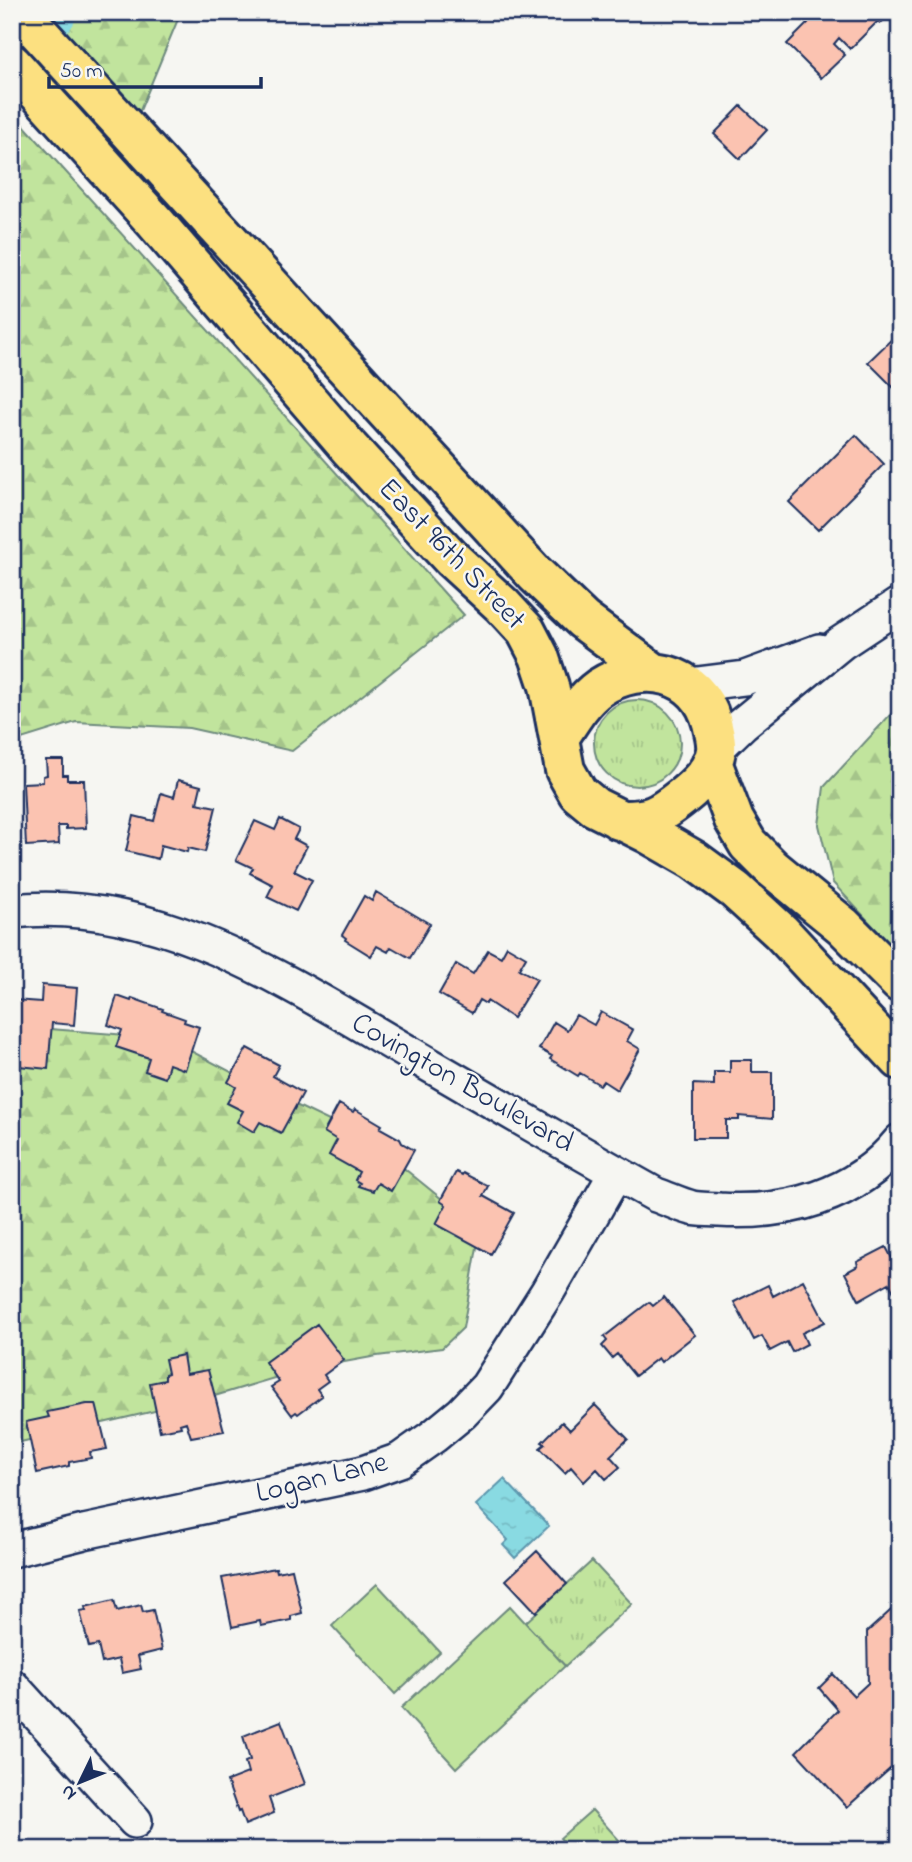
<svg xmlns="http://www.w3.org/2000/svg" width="912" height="1862" font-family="'Indie Flower',sans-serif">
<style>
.grass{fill:url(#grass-tufts);stroke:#6e8a7e;stroke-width:2}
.forest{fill:url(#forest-firs);stroke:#6e8a7e;stroke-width:2}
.pitch{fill:#c1e49d;stroke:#6e8a7e;stroke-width:2}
.water{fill:url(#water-ripples);stroke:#5d96ad;stroke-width:2}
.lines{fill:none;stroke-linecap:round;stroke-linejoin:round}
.river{stroke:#89dae2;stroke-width:51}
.building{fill:#fbc3b1;stroke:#1b2f5e;stroke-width:2}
.minor-casing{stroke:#1b2f5e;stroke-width:38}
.major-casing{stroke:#1b2f5e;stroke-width:44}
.minor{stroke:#f6f6f2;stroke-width:33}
.major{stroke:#fce080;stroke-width:38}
.labels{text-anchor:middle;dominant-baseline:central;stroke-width:5;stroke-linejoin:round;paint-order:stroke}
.street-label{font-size:30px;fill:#1b2f5e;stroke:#f6f6f2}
</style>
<defs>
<pattern id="grass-tufts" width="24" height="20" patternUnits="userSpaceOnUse" patternTransform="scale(1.75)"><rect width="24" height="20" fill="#c1e49d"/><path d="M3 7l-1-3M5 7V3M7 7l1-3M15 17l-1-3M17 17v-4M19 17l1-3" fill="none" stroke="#a5c48a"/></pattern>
<pattern id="forest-firs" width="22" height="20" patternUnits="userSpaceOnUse" patternTransform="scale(1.75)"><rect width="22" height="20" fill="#c1e49d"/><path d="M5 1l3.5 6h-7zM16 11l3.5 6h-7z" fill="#a5c48a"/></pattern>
<pattern id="water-ripples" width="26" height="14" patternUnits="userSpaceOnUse" patternTransform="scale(1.75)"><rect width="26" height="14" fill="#89dae2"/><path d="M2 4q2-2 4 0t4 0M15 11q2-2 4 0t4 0" fill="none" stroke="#76bbc4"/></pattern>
</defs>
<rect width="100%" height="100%" fill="#f6f6f2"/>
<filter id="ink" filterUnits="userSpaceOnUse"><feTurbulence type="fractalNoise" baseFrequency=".0143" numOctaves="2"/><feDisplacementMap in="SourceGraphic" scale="14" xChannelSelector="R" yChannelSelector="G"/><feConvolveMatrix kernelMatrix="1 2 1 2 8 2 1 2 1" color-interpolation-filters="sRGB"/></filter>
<g filter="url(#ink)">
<!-- grass -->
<path class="grass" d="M594 743a43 43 0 1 1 86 0a43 43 0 1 1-86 0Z
M 592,1561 L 632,1604 L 565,1666 L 525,1623 Z
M 592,1810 L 628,1850 L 571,1850 L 560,1838 Z"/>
<!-- forest -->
<path class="forest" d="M 48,12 L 181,12 L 139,113 Z
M 12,112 L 464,615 L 292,751 L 189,728 L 76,722 L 12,742 Z
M 900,704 L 900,955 L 833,883 L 819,825 L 824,787 Z
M 24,1027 L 166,1038 L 279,1097 L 369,1140 L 480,1230 L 463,1328 L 442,1348 L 377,1356 L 301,1370 L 198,1401 L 12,1444 L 12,1028 Z"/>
<!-- pitch -->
<path class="pitch" d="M 377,1584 L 440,1652 L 395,1694 L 332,1626 Z
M 510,1606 L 565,1666 L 456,1768 L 401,1708 Z"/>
<!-- water -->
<path class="water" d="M 504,1479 L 549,1526 L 515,1558 L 503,1545 L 508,1540 L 476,1505 Z"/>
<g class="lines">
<!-- river -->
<path class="river" d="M 12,42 L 51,12"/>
</g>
<!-- building -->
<path class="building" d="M 798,12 L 891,12 L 880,24 L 877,22 L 850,49 L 839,38 L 834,44 L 845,55 L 821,78 L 787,44 L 808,23 Z
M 741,106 L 767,130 L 740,159 L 714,134 Z
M 900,331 L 900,388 L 897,391 L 868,362 Z
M 856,435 L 884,464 L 818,530 L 789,502 Z
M 46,760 L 63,760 L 63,775 L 67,775 L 67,780 L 84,780 L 86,828 L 66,829 L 66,826 L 58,826 L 59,844 L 26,846 L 23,783 L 43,782 L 43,776 L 47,775 Z
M 178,780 L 201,786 L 197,803 L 216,807 L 205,852 L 188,848 L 187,852 L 161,845 L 158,859 L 126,851 L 134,816 L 154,821 L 161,793 L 174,797 Z
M 280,819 L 299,829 L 294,839 L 307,846 L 294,871 L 312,880 L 296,911 L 267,897 L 273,885 L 250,873 L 253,868 L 236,860 L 255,821 L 275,830 Z
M 376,892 L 430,924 L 410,958 L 391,947 L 388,952 L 377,946 L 371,956 L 345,940 L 346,938 L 342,935 L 364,896 L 372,901 Z
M 507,946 L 526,957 L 519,969 L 537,979 L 513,1018 L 487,1001 L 486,1004 L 479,1000 L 472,1013 L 439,994 L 456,964 L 473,974 L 488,950 L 501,957 Z
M 42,985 L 77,988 L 74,1025 L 52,1023 L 48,1069 L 19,1066 L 20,1053 L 12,1052 L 12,1006 L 14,1000 L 41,1002 Z
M 117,996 L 131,1001 L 132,998 L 163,1009 L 162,1011 L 185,1019 L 184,1022 L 199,1027 L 185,1070 L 169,1064 L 165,1078 L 145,1071 L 149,1058 L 116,1047 L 122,1030 L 108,1025 Z
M 601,1012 L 633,1030 L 627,1041 L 640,1049 L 617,1090 L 603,1081 L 600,1085 L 580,1073 L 578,1076 L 550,1059 L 552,1056 L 539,1049 L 554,1022 L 567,1030 L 576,1015 L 594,1025 Z
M 247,1048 L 279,1065 L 273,1076 L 303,1093 L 281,1133 L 260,1122 L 254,1132 L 237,1122 L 243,1111 L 227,1103 L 236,1087 L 228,1082 Z
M 730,1060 L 752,1060 L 752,1072 L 772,1072 L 772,1119 L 739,1116 L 739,1120 L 726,1120 L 726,1138 L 693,1138 L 693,1084 L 714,1085 L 714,1072 L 730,1072 Z
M 339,1104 L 353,1112 L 355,1109 L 382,1125 L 380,1128 L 400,1139 L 402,1143 L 414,1150 L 391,1191 L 378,1183 L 373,1191 L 358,1186 L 360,1183 L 355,1180 L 359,1172 L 329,1155 L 337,1140 L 324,1132 Z
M 456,1172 L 462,1175 L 463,1173 L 488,1186 L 483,1196 L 514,1213 L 491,1254 L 436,1224 L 446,1205 L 440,1201 Z
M 886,1247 L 894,1262 L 900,1259 L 900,1303 L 889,1283 L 859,1300 L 845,1273 L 858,1266 L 857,1262 Z
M 803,1280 L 825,1322 L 802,1333 L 807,1344 L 792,1352 L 787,1342 L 770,1351 L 762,1336 L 754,1340 L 734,1302 L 768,1285 L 773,1296 Z
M 664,1297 L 695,1335 L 661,1362 L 658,1358 L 635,1376 L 617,1354 L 612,1358 L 602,1346 L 607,1341 L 604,1337 L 649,1302 L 653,1306 Z
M 317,1324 L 344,1360 L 324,1375 L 328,1381 L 317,1389 L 322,1396 L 298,1414 L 296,1412 L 292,1415 L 271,1387 L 279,1382 L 265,1362 Z
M 183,1355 L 186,1374 L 208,1370 L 224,1431 L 191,1437 L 186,1422 L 180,1424 L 181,1427 L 160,1431 L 150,1383 L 165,1380 L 165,1374 L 168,1373 L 165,1359 Z
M 87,1404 L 96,1404 L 107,1449 L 90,1452 L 91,1458 L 69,1462 L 69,1466 L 37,1473 L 26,1422 L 49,1417 L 47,1412 Z
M 595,1405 L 628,1439 L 610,1456 L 620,1467 L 606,1479 L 597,1469 L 584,1482 L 571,1467 L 565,1473 L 540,1448 L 545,1444 L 542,1442 L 562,1422 L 570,1430 Z
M 537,1551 L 567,1584 L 536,1612 L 506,1580 Z
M 276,1568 L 277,1572 L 292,1569 L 302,1613 L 291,1616 L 291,1620 L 261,1626 L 260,1621 L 232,1627 L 222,1578 Z
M 114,1600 L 117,1611 L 141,1605 L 143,1612 L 153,1610 L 162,1650 L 138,1656 L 141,1669 L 122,1673 L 119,1659 L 102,1663 L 98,1645 L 89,1647 L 80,1611 L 86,1610 L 85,1607 Z
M 900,1602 L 900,1760 L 847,1807 L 796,1752 L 838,1710 L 819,1688 L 833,1674 L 854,1696 L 868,1683 L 867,1632 Z
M 281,1721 L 305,1784 L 269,1798 L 274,1813 L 245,1825 L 240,1811 L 238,1812 L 227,1781 L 248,1773 L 245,1762 L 250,1760 L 243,1736 Z"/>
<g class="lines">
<!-- minor casing -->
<g class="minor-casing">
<path id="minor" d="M 689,685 L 745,678 L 819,651
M 716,749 L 742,724 L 841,643 L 900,604
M 12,911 C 161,895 293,986 416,1057 C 495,1103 575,1150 656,1195 C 668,1199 680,1205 692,1208 C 700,1210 710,1209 719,1210 C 787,1214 855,1197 900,1141
M 12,1550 L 84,1532 L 363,1473 L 400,1460 L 434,1436 L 462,1413 L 487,1387 L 548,1291 L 616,1173
M 12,1686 L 135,1821"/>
</g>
<!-- major casing -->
<g class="major-casing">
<path id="major" d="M 20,12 L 535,574 L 583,620 L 654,673
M 12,64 L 155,222 L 350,449 L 452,559 L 502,605 L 526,631 L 539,656 L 549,686 L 565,770 L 578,793 L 595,807 L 647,833 L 694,860 L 735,890 L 781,932 L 900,1060
M 559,738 C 570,721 582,700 599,688 C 642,660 698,670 712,723 C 714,732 717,741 716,750 C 714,769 696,786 682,797 C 658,816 650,821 619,820
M 712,762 L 734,820 L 748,844 L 772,868 L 843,926 L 900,983"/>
</g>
<!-- minor -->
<use href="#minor" class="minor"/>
<!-- major -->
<use href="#major" class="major"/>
</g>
</g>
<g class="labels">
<!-- street labels -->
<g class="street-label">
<text transform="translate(451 555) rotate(46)">East 96th Street</text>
<text transform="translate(462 1084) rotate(30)">Covington Boulevard</text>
<text transform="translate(322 1479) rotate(-14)">Logan Lane</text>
</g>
</g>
<!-- margin -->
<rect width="912" height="1862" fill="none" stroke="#f6f6f2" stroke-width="42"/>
<rect x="21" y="21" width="870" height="1820" fill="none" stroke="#1b2f5e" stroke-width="2.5" filter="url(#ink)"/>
<!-- north arrow -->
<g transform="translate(80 1782) rotate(227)" stroke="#f6f6f2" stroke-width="5" paint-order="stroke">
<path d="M0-5L12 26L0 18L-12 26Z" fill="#1b2f5e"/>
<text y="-10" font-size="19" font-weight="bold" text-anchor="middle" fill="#1b2f5e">N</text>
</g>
<!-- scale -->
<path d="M49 77v10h212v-10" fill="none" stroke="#1b2f5e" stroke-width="3.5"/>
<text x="60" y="77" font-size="21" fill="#1b2f5e" stroke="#f6f6f2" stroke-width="5" paint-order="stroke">50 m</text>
</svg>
